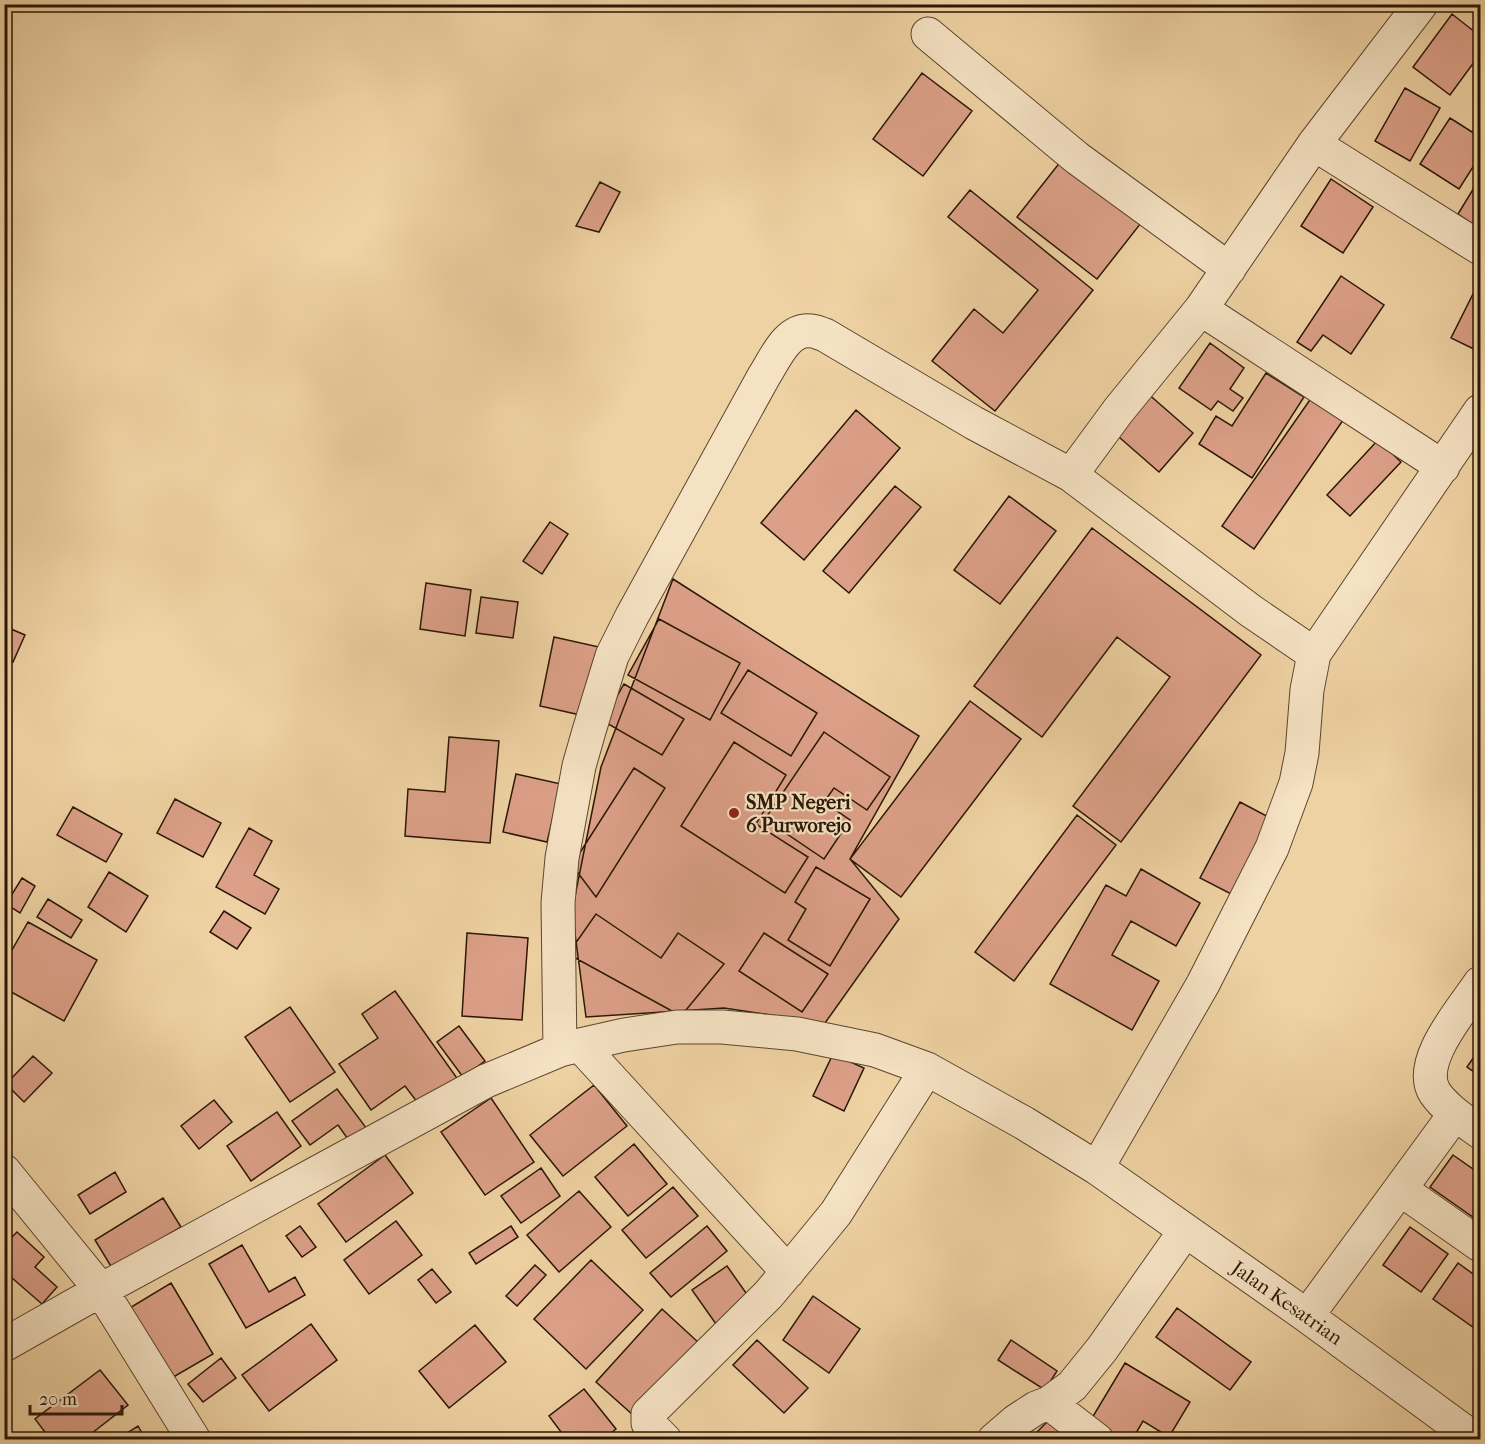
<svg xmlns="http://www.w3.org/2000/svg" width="1485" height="1444" font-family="'IM FELL French Canon',serif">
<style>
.building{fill:#dca088;stroke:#2a1706;stroke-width:1.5}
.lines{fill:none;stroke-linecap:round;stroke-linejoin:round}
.minor-casing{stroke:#5b462d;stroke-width:35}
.minor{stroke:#f5e2c3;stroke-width:33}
.poi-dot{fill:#8f2418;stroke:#f5e2c3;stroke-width:2}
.labels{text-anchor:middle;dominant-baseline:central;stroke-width:4.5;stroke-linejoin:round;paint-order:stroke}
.poi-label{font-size:20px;font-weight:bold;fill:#2a1706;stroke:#f5e2c3;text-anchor:start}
.street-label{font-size:20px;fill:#2a1706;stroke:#f5e2c3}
</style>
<rect width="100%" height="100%" fill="#efd2a3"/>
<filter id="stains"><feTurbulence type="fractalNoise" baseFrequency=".00333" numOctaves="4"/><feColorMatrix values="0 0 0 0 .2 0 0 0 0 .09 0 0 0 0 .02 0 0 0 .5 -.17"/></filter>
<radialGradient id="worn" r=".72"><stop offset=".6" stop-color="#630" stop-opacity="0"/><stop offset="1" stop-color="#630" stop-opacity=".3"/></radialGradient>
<!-- building -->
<path class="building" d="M 1452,14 L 1480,36 L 1480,54 L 1450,95 L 1413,67 Z
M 922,73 L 972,111 L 923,176 L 873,139 Z
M 1405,88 L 1440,108 L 1410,161 L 1375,141 Z
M 1450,118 L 1480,137 L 1480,156 L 1459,189 L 1420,164 Z
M 1061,161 L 1141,223 L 1097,279 L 1017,217 Z
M 1480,178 L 1480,229 L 1458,214 Z
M 1331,179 L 1373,207 L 1343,253 L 1301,226 Z
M 600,182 L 620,192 L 599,232 L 576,226 Z
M 970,190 L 1093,290 L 995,411 L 932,361 L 974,309 L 1003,333 L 1038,290 L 948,217 Z
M 1341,276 L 1384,305 L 1351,354 L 1323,335 L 1311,351 L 1297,342 Z
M 1479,282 L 1480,282 L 1480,352 L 1451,338 Z
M 1210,343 L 1244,368 L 1230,389 L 1243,398 L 1233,411 L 1218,401 L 1211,410 L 1179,388 Z
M 1266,373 L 1304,397 L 1252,478 L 1199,444 L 1216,416 L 1232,426 Z
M 1146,392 L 1193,433 L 1159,472 L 1112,431 Z
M 1314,394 L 1346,416 L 1254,549 L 1222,526 Z
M 856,410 L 900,448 L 804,560 L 761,523 Z
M 1378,440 L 1401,462 L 1350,516 L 1327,495 Z
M 895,486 L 921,507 L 849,593 L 823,571 Z
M 1009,496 L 1056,531 L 1000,604 L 954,570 Z
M 550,522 L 568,534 L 542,574 L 523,561 Z
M 1092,528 L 1261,655 L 1121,842 L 1073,806 L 1170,677 L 1117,637 L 1042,737 L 974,686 Z
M 673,579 L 919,736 L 850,859 L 899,919 L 825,1023 L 724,1008 L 586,1017 L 572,911 L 601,767 Z
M 426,583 L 471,590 L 465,636 L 420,629 Z
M 481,597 L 518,602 L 513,638 L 476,633 Z
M 659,619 L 740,663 L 710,720 L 628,675 Z
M 4,626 L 25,635 L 13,662 L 4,659 Z
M 554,637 L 599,647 L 585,716 L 540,706 Z
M 748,670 L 817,713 L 791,756 L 721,713 Z
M 624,684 L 684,719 L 662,755 L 603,721 Z
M 970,701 L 1021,739 L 901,897 L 850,859 Z
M 824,732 L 890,777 L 867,810 L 834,788 L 824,802 L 850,820 L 824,859 L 765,819 Z
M 449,737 L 499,741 L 490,843 L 405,836 L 408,789 L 445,792 Z
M 734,742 L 786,775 L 756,824 L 808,857 L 785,893 L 681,826 Z
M 634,768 L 665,788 L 596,897 L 572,865 Z
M 516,774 L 561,784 L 547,842 L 503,832 Z
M 175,799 L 221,823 L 203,857 L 157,833 Z
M 1240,802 L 1274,820 L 1235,896 L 1200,878 Z
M 73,807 L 122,834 L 106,862 L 57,835 Z
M 1077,815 L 1116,845 L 1014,981 L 975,952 Z
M 249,828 L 272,841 L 254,875 L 279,889 L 265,914 L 216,887 Z
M 816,867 L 870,899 L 830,966 L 788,940 L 806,909 L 795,902 Z
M 1141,869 L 1200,903 L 1176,946 L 1131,921 L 1112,955 L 1159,981 L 1132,1030 L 1050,984 L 1106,885 L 1126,896 Z
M 109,872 L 148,896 L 126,932 L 88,907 Z
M 22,878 L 35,886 L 20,913 L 6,904 Z
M 48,899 L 82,920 L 71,938 L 37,917 Z
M 224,911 L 251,928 L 237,949 L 210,932 Z
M 596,914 L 661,958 L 678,933 L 724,964 L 681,1016 L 568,954 Z
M 28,922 L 97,960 L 64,1021 L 4,988 L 4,964 Z
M 467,933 L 528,938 L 522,1020 L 462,1016 Z
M 764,933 L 828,974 L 802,1012 L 739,971 Z
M 395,991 L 459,1081 L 421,1107 L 405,1086 L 371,1110 L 339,1064 L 378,1038 L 362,1014 Z
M 290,1007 L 335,1072 L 290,1102 L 245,1037 Z
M 459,1026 L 485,1061 L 463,1077 L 437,1042 Z
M 1480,1048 L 1480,1076 L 1467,1067 Z
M 833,1054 L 864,1068 L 844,1111 L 813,1096 Z
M 33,1056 L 52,1073 L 24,1102 L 6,1084 Z
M 594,1085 L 627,1126 L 563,1176 L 530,1135 Z
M 337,1089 L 367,1129 L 350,1142 L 338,1125 L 310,1145 L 292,1121 Z
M 491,1098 L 534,1162 L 485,1195 L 441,1132 Z
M 214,1100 L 232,1122 L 199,1149 L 181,1126 Z
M 277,1112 L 301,1146 L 251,1181 L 227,1146 Z
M 634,1144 L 667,1184 L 628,1216 L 595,1177 Z
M 385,1155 L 413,1193 L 346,1242 L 318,1204 Z
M 1453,1155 L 1480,1174 L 1480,1222 L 1430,1187 Z
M 541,1168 L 560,1196 L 521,1223 L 501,1196 Z
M 115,1172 L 126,1192 L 90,1214 L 78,1195 Z
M 673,1187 L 698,1216 L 646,1258 L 622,1230 Z
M 579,1191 L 611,1227 L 559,1272 L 527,1235 Z
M 163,1198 L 181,1227 L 112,1268 L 95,1240 Z
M 396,1221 L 422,1255 L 369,1294 L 344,1260 Z
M 300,1226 L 316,1247 L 302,1257 L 286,1236 Z
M 511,1226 L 518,1237 L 476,1264 L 469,1253 Z
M 707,1226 L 727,1251 L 671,1297 L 650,1273 Z
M 1410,1227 L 1448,1254 L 1421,1292 L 1383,1265 Z
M 17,1232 L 44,1257 L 35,1267 L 57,1287 L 42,1304 L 4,1271 L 4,1245 Z
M 242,1245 L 269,1292 L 295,1277 L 305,1295 L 246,1328 L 209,1264 Z
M 591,1260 L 643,1310 L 586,1369 L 534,1319 Z
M 1458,1263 L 1480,1279 L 1480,1332 L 1433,1299 Z
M 535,1265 L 546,1275 L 517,1306 L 506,1296 Z
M 727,1266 L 751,1300 L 716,1324 L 692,1290 Z
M 432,1269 L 451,1292 L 436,1303 L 418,1280 Z
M 171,1283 L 213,1354 L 170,1379 L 128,1309 Z
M 813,1296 L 860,1329 L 829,1373 L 783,1340 Z
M 1177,1308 L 1251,1362 L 1230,1390 L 1156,1337 Z
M 662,1309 L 699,1343 L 633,1415 L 596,1382 Z
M 311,1324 L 337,1360 L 269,1411 L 242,1375 Z
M 475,1325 L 506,1362 L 449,1408 L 419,1371 Z
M 757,1340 L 808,1388 L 784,1413 L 733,1365 Z
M 1011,1340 L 1057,1371 L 1045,1390 L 998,1360 Z
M 221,1358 L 236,1378 L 203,1402 L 188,1384 Z
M 1125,1363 L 1190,1402 L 1169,1437 L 1143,1421 L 1132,1440 L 1117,1440 L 1089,1423 Z
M 100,1370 L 128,1405 L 83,1440 L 51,1440 L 35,1419 Z
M 584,1389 L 616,1429 L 603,1440 L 567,1440 L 549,1416 Z
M 1052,1417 L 1073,1440 L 1029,1440 Z
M 138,1426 L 146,1440 L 116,1440 Z"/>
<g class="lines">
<!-- minor casing -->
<g class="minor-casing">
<path id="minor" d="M 928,34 L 1077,158 L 1229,269
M 1314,144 L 1480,248
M 1201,309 L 1443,467
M 1071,475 L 1118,411 L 1201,309 L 1314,144 L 1421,4
M 1480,983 C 1464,1008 1415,1062 1435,1093 C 1446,1109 1465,1121 1480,1132
M 580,1045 L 788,1272
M 560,1050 L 558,903 L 562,858 L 579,766 L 589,731 L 612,656 L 632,616 L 764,376 C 775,359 787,328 811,331 C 816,331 821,334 825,335 L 974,423 L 1071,475 L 1251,611 L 1314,654
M 1097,1168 L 1203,984 L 1272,848 L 1296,783 L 1302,753 L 1307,690 L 1314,654 L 1480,411
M 4,1171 L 101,1290 L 194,1440
M 1400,1189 L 1480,1245
M 1307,1316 L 1455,1114
M 4,1345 L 101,1290 L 486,1081 L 560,1050 L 580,1045 L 624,1035 L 677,1027 L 722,1027 L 797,1034 L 875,1050 L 927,1069 L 1024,1123 L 1097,1168 L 1307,1316 L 1476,1440
M 1049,1403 L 1097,1440
M 665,1440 L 648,1423 L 648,1414 L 768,1295 L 800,1257 L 836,1213 L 927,1069
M 994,1440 L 1016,1421 L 1036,1408 L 1049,1403 L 1072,1386 L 1102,1349 L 1185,1231"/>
</g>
<!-- minor -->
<use href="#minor" class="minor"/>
</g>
<!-- markers -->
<circle class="poi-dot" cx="734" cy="813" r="6"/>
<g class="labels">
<!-- poi labels -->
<g class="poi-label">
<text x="746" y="802">SMP Negeri<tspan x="746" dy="23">6 Purworejo</tspan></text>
</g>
<!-- street labels -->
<g class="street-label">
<text transform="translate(1287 1303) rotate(35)">Jalan Kesatrian</text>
</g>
</g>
<!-- margin -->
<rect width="1485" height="1444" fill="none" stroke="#efd2a3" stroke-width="24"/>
<rect x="6" y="6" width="1473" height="1432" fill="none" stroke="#2a1706" stroke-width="3"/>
<rect x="12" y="12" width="1461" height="1420" fill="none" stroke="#2a1706" stroke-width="1.5"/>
<!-- scale -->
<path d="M30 1405v9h92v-9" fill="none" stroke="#2a1706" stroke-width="3"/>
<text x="39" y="1405" font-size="18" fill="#2a1706" stroke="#f5e2c3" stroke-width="4.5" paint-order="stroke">20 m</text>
<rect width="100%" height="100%" filter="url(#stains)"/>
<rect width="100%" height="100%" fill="url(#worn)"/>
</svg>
